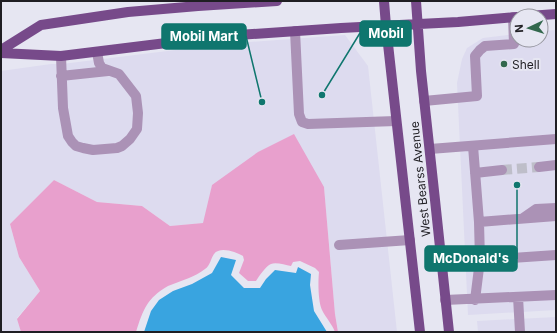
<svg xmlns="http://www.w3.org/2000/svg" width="557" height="333" font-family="Inter,sans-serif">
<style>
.built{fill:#dddbef}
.green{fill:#e8a0cd}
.water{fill:#39a4e0}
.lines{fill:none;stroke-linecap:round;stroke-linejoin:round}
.minor-tunnel{stroke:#bebec9;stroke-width:10;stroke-dasharray:10 5;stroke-linecap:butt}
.minor{stroke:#ab92b6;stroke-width:10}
.major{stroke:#774a8a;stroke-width:10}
.poi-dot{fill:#32674d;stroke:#e6e6f2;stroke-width:1.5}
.labels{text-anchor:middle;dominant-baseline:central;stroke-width:4;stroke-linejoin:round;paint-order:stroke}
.poi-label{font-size:12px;fill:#1f1e23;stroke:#e6e6f2;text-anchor:start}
.street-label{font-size:12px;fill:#1f1e23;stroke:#e6e6f2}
.leader{fill:none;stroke:#0f766e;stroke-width:1.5}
.callout-dot{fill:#0f766e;stroke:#e6e6f2;stroke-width:1.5}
.callout{fill:#0f766e;stroke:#0f766e;stroke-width:1.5}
.callout-label{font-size:13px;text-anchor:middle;font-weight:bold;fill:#fff}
</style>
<rect width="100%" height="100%" fill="#e6e6f2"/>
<!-- built -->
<path class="built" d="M 556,30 L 556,310 L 468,315 L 457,83 L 462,59 L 467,48 L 483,38 L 517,34 L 517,40 L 541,40 L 541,31 Z
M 345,35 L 368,66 L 397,332 L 338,332 L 335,314 L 324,187 L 212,185 L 204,223 L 170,226 L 142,206 L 97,202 L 54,180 L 10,224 L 19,257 L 40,291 L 17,318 L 21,332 L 1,332 L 1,71 L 51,64 L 62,64 L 224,44 Z
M 556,317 L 556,332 L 478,332 L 477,321 Z"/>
<!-- green -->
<path class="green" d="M 294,134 L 324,187 L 335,314 L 338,332 L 335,332 C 332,324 326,318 322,310 C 318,301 318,282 319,272 L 315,268 L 300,261 L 293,262 L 291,266 C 285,265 276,262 271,264 C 266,266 259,276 256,281 L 248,281 L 239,273 L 244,260 L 243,256 C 236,252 220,246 214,254 C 211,258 210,266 205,269 C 200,273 194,276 189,278 C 182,281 175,283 168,286 C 147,298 143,310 136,332 L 21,332 L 17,319 L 40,291 L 19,257 L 10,224 L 54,180 L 97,202 L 142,206 L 170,226 L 203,223 L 212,185 L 258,152 Z"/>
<!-- water -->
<path class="water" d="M 221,257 L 236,260 L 231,275 L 244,288 L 260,288 L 266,279 L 275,270 L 296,273 L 298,267 L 311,274 L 310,285 L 314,311 L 327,332 L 144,332 L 151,311 L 159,300 L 173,291 L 192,284 L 212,273 Z"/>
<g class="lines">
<!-- minor-tunnel -->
<path class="minor-tunnel" d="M 502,170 L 539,167"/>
<!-- minor -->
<path class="minor" d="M 295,31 L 299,114 L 302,122 L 308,124 L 396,121
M 61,56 L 63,108 L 68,136 L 72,142 L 76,146 L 83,148 L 93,150 L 117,148 L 122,146 L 130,139 L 137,129 L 138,113 L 136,96 L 119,74 L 102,68 L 99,63 L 97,52
M 61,76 L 108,71
M 424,101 L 477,96 L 475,56 L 480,50 L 485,46 L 514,44 L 513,17
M 473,146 L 479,222 L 480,260 L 475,300
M 430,149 L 556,139
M 539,167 L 556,165
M 475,173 L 502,170
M 523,218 L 536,209 L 556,208
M 479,222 L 556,216
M 339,245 L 410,240
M 480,260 L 556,255
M 518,297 L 520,332
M 445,300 L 556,295"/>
<!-- major -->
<path class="major" d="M 384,1 L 386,26 L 420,332
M 416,1 L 421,71 L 435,200 L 449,332
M 529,16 L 556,14
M 1,50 L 41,25 L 128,12 L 198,6 L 277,1
M 1,53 L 61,56 L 223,36 L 341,28 L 458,22 L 517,17"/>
</g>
<!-- markers -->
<circle class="poi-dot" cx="504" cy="64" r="4"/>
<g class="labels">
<!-- poi labels -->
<g class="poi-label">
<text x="512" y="64">Shell</text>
</g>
<!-- street labels -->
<g class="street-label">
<text transform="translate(420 179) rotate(-96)">West Bearss Avenue</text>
</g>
</g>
<!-- callouts -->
<path class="leader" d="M322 95L360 33M262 102L246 36M517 185L517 259"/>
<g class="callout-dot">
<circle cx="322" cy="95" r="4"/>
<circle cx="262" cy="102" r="4"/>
<circle cx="517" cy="185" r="4"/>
</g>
<g class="callout">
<rect x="360" y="21" width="51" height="25" rx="4"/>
<rect x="162" y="24" width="84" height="25" rx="4"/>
<rect x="425" y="246" width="92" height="25" rx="4"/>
</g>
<g class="callout-label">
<text x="386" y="38">Mobil</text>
<text x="204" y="41">Mobil Mart</text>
<text x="471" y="263">McDonald's</text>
</g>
<!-- border -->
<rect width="557" height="333" fill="none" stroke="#1f1e23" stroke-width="4"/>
<!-- north arrow -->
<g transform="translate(529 28) rotate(266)"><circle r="19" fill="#e6e6f2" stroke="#96969f"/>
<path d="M0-3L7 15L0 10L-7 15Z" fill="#32674d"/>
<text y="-6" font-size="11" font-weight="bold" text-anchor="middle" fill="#1f1e23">N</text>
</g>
</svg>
